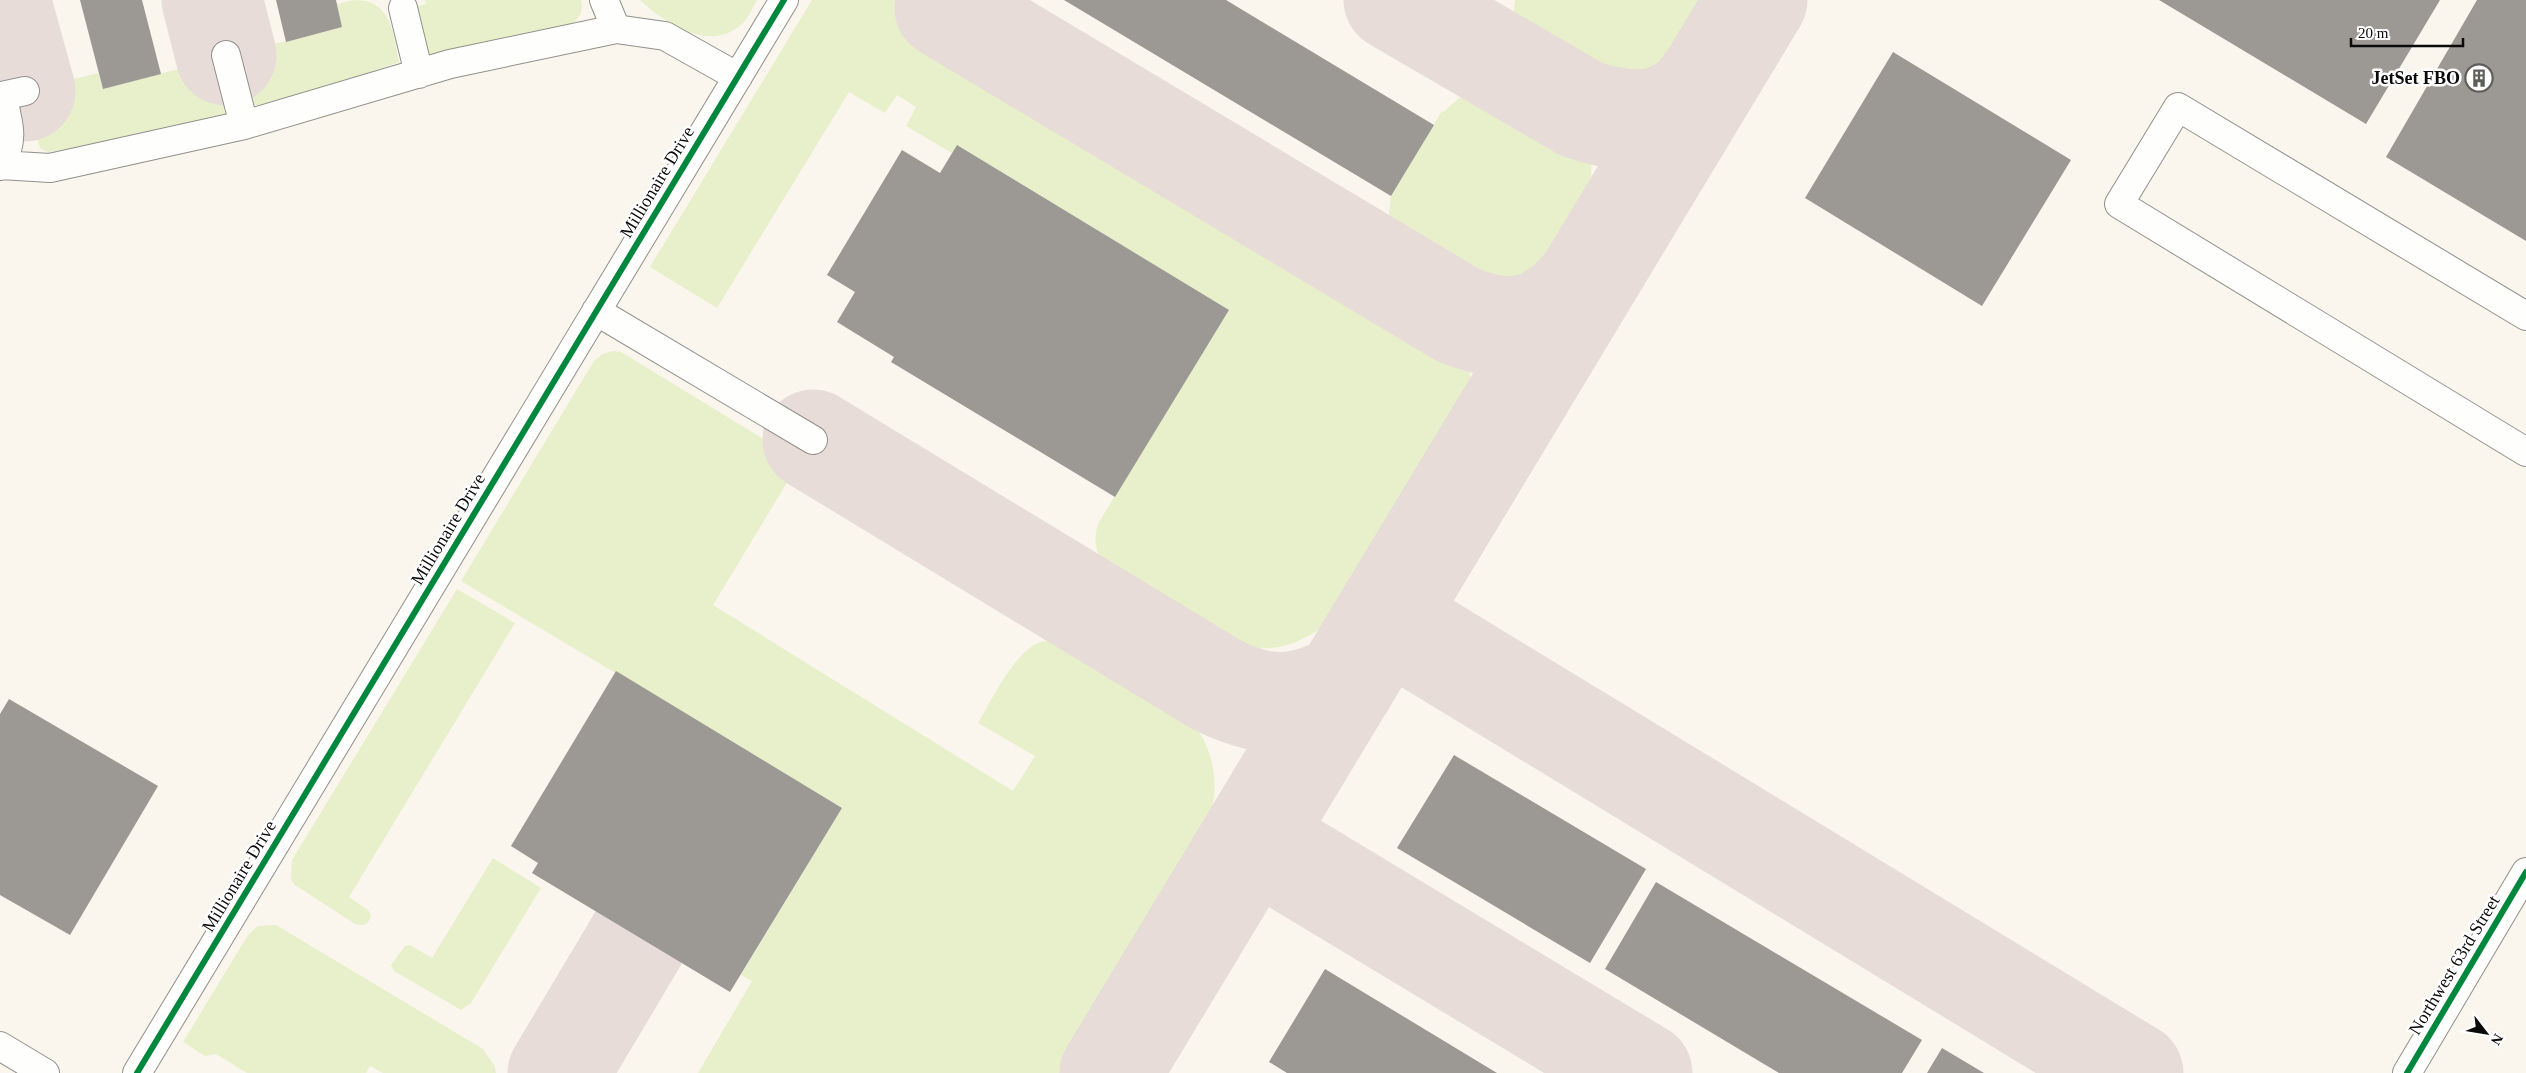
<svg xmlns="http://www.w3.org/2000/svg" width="2526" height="1073" font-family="Georgia,serif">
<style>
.green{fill:#e7f0ca}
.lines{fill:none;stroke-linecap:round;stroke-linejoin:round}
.taxiway{stroke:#e8dcd8;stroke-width:101}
.building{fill:#9c9894}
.minor-casing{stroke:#92908c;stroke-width:30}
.minor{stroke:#fefefc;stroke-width:28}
.cycleway-casing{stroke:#fff;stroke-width:9}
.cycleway{stroke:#00873e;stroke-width:6}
.labels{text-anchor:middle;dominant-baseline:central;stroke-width:5;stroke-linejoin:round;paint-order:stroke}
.poi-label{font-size:18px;font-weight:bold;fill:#0a0a0a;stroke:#fff;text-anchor:end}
.street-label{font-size:18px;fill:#0a0a0a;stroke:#fff}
</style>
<rect width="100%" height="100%" fill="#faf6ed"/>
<!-- green -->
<path class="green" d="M 355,0 C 392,0 393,34 399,62 L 377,70 L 379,76 L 261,106 L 252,104 L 234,54 L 342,27 L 337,4 Z
M 425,0 L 581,0 C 584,12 579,19 570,26 L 428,55 L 414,7 L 426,4 Z
M 640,0 L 757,0 C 753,7 749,17 743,23 C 711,54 666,24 640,0 Z
M 812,0 L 928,0 L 917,20 L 1439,333 C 1463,351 1473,363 1470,394 L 1334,619 C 1313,635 1288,650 1261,648 C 1247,648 1230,643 1217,637 C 1195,626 1111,577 1101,559 C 1094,547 1094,534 1099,522 L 1229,310 L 957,145 L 952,153 L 906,126 L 916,107 L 897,95 L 885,113 L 849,92 L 717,308 L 650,267 Z
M 1515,0 L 1707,0 L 1665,70 L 1662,69 C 1652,83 1639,92 1621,93 C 1600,94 1532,54 1521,37 C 1513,26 1513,13 1515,0 Z
M 212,60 L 226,116 L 105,143 L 48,152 L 40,148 L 25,91 L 98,73 L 103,89 Z
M 1481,88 C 1508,91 1576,128 1588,154 C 1595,169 1590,184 1584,199 L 1586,200 L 1537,283 L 1502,302 L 1488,301 L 1471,295 L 1423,266 L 1405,255 L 1395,243 L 1389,212 L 1391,196 L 1442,111 L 1444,112 C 1455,100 1465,93 1481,88 Z
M 613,351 L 621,352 L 785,452 C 791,461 793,466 791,476 L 713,605 L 1013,791 L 1035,756 L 978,723 C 992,700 1017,644 1046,641 C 1055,640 1064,644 1072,647 C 1095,661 1118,675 1141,689 C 1155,698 1170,706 1183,715 C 1212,738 1220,779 1211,812 L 1216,816 L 1062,1073 L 698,1073 L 752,981 L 741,975 L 842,808 L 461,581 L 594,361 L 603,354 Z
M 457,589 L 515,623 L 349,897 L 369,911 L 371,917 C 367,925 364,926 355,924 L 295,885 L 291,880 L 292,860 Z
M 493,858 L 541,888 L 471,1003 L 461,1010 L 394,971 L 391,965 L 405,946 L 410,945 L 432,958 Z
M 276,925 L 483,1049 L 494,1065 L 496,1073 L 383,1073 L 370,1066 L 366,1073 L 247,1073 L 216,1054 L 205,1056 L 183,1042 L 248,935 L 258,926 Z"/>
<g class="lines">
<!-- taxiway -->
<path class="taxiway" d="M 0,0 L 25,91
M 212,0 L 226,55
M 1394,0 L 1581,109 C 1614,121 1656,127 1686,104 C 1697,97 1704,85 1712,75
M 945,8 L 1458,315 C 1511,337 1550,328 1586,283
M 813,440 L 1217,685 C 1266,709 1297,708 1345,684
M 1385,618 L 2133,1073
M 1252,838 L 1642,1073
M 558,1073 L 639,937
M 1110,1073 L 1757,0"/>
</g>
<!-- building -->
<path class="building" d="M 80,0 L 142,0 L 161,74 L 103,89 Z
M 276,0 L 336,0 L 342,27 L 286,42 Z
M 1064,0 L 1226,0 L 1434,125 L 1391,196 Z
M 2159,0 L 2440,0 L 2366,124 Z
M 2477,0 L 2526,0 L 2526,241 L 2386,157 Z
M 1893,52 L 2071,160 L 1982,306 L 1805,198 Z
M 957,145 L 1229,310 L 1115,497 L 891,362 L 894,357 L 837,322 L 855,292 L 827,275 L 902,150 L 940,173 Z
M 616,671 L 842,808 L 730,992 L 532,873 L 538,863 L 511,846 Z
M 9,699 L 158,786 L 70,935 L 0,895 L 0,714 Z
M 1454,755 L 1646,869 L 1590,963 L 1397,848 Z
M 1656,882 L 1922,1040 L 1902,1073 L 1779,1073 L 1605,969 Z
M 1325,969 L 1497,1073 L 1287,1073 L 1269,1062 Z
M 1942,1048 L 1984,1073 L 1927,1073 Z"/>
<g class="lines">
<!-- minor casing -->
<g class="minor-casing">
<path id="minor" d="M 604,0 L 616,29
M 403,8 L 419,74
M 226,55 L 244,125
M 0,165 L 50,168 L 244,125 L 450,64 L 616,29 L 665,36 L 738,77
M 0,166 C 15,140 9,124 2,96 L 25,91
M 596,311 L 813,440
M 2526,316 L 2178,107 L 2119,204 L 2526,452
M 0,1046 L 45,1073
M 137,1073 L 784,0
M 2407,1073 L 2526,872"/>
</g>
<!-- minor -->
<use href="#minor" class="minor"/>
<!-- cycleway casing -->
<g class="cycleway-casing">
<path id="cycleway" d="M 137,1073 L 784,0
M 2407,1073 L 2526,872"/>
</g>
<!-- cycleway -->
<use href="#cycleway" class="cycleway"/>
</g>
<!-- icons -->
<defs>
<g id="building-ring" transform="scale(1.4375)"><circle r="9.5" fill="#fff" stroke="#5e5d59" stroke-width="1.5"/><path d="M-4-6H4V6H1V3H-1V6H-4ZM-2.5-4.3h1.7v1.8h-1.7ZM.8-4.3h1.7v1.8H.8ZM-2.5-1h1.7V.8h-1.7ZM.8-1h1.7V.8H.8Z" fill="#5e5d59"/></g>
</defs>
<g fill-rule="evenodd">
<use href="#building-ring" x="2479" y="78"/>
</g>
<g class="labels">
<!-- poi labels -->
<g class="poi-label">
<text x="2460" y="78">JetSet FBO</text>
</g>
<!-- street labels -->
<g class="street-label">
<text transform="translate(657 182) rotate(-59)">Millionaire Drive</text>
<text transform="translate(448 529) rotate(-59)">Millionaire Drive</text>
<text transform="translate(239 876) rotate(-59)">Millionaire Drive</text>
<text transform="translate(2454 965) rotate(-59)">Northwest 63rd Street</text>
</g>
</g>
<!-- north arrow -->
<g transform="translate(2486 1033) rotate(121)" stroke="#ffffff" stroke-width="4" paint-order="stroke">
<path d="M0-4L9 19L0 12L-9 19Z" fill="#0a0a0a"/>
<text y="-8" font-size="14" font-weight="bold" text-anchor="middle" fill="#0a0a0a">N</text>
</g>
<!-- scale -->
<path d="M2351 38v8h112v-8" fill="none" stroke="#0a0a0a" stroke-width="2.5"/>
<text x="2358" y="38" font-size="15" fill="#0a0a0a" stroke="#ffffff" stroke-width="4" paint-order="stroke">20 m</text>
</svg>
